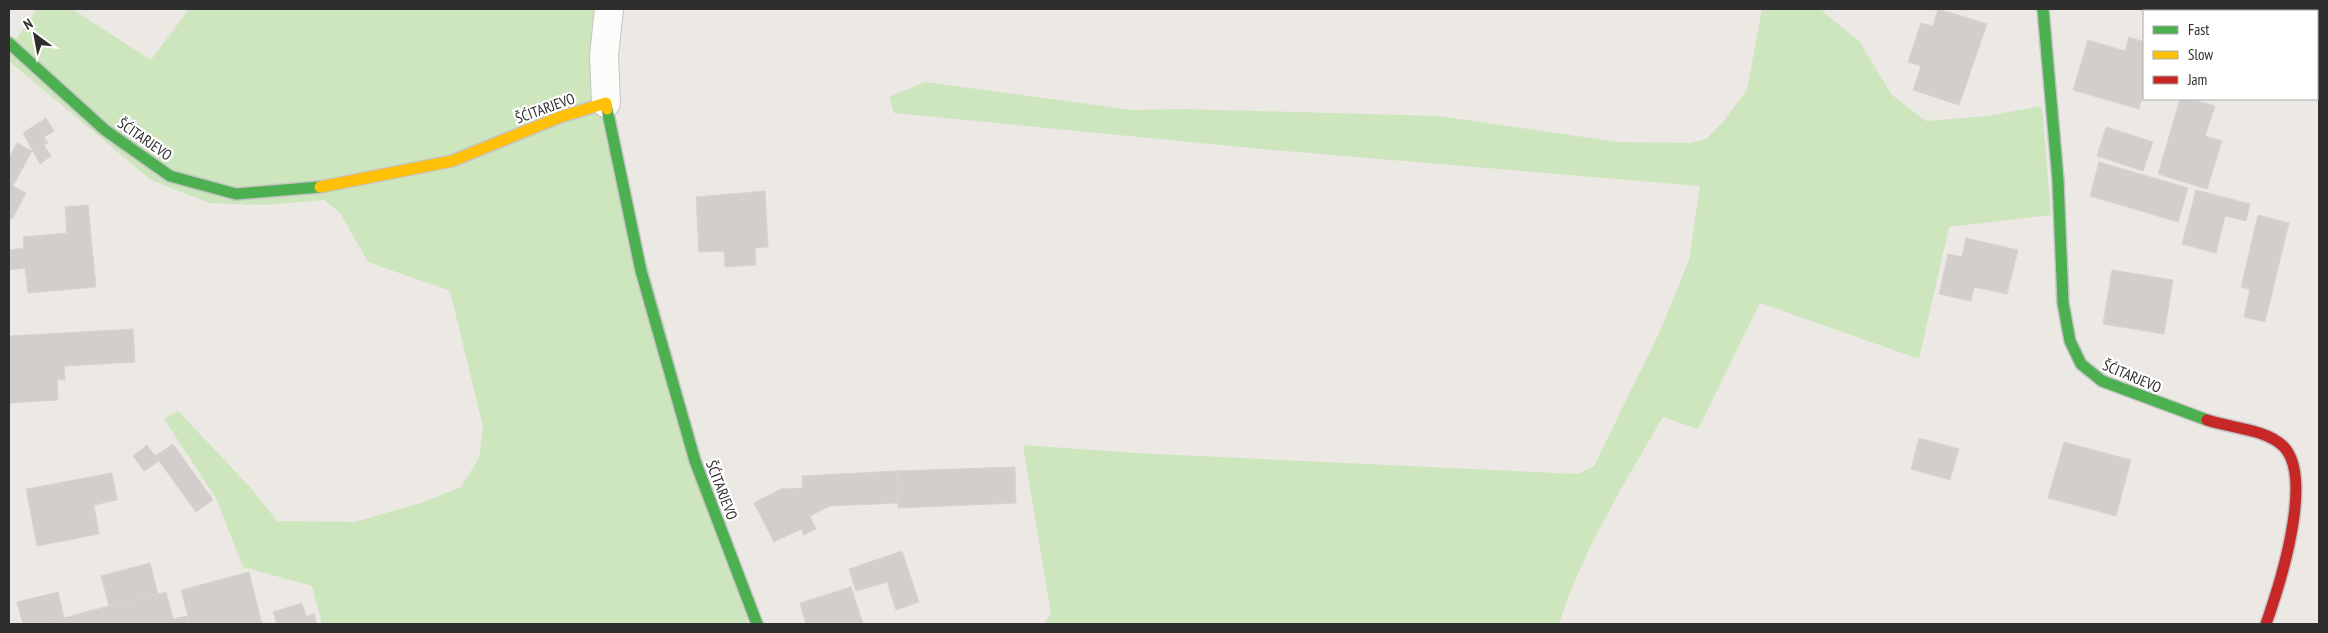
<svg xmlns="http://www.w3.org/2000/svg" width="2328" height="633" font-family="'PT Sans Narrow',sans-serif">
<style>
.green{fill:#cee6be}
.building{fill:#d1cecb;stroke:#d7d4d0}
.lines{fill:none;stroke-linecap:round;stroke-linejoin:round}
.street-casing{stroke:#c5c4c5;stroke-width:30}
.fast-casing{stroke:#c5c4c5;stroke-width:14}
.slow-casing{stroke:#c5c4c5;stroke-width:14}
.jam-casing{stroke:#c5c4c5;stroke-width:14}
.street{stroke:#fcfcfb;stroke-width:28}
.fast{stroke:#4caf50;stroke-width:11}
.slow{stroke:#ffc107;stroke-width:11}
.jam{stroke:#c62828;stroke-width:11}
.labels{text-anchor:middle;dominant-baseline:central;stroke-width:4.5;stroke-linejoin:round;paint-order:stroke}
.street-label{font-size:15px;fill:#2e2e2e;stroke:#fff}
</style>
<rect width="100%" height="100%" fill="#ece8e4"/>
<!-- green -->
<path class="green" d="M 37,9 L 72,9 L 151,60 L 189,9 L 597,9 L 592,67 L 748,624 L 322,624 L 312,586 L 243,567 L 216,498 L 164,419 L 178,411 L 250,487 L 277,521 L 355,522 L 424,502 L 461,487 L 479,458 L 483,427 L 450,291 L 368,262 L 340,213 L 324,200 L 265,205 L 209,203 L 151,180 L 9,61 L 9,49 Z
M 1762,9 L 1820,9 L 1859,41 L 1892,95 L 1926,121 L 1986,116 L 2042,106 L 2051,215 L 1949,227 L 1919,359 L 1760,303 L 1698,429 L 1663,417 C 1624,484 1582,551 1559,624 L 1044,624 L 1051,613 L 1023,445 L 1136,453 L 1577,474 L 1594,466 L 1660,331 L 1689,260 L 1700,186 L 1273,150 L 894,113 L 889,97 L 925,82 L 1132,110 L 1185,109 L 1439,116 L 1618,142 L 1690,143 L 1706,139 L 1722,123 L 1747,90 Z"/>
<!-- building -->
<path class="building" d="M 1938,9 L 1987,24 L 1959,105 L 1913,90 L 1921,66 L 1908,62 L 1921,23 L 1933,26 Z
M 2184,9 L 2209,9 L 2208,11 L 2191,11 Z
M 2129,37 L 2144,42 L 2144,98 L 2142,97 L 2139,109 L 2073,90 L 2088,40 L 2125,51 Z
M 2180,99 L 2191,99 L 2215,106 L 2205,136 L 2222,141 L 2207,189 L 2158,174 Z
M 46,118 L 54,131 L 44,137 L 48,143 L 44,145 L 51,156 L 40,164 L 23,133 Z
M 2106,127 L 2153,142 L 2143,171 L 2097,156 Z
M 17,143 L 32,151 L 13,186 L 26,193 L 12,219 L 9,218 L 9,158 Z
M 2099,162 L 2188,188 L 2178,222 L 2090,196 Z
M 2196,190 L 2250,204 L 2246,221 L 2225,216 L 2216,253 L 2182,244 Z
M 765,191 L 768,247 L 755,248 L 756,265 L 725,267 L 724,251 L 699,252 L 696,197 Z
M 88,205 L 96,287 L 28,293 L 25,268 L 9,270 L 9,250 L 24,248 L 23,237 L 67,233 L 65,207 Z
M 2258,215 L 2289,223 L 2265,322 L 2244,317 L 2250,289 L 2241,287 Z
M 1966,238 L 2018,250 L 2007,294 L 1974,287 L 1971,301 L 1939,294 L 1948,254 L 1962,257 Z
M 2112,270 L 2173,280 L 2164,334 L 2103,324 Z
M 133,329 L 135,362 L 64,366 L 65,380 L 57,380 L 58,400 L 9,403 L 9,336 Z
M 1919,438 L 1959,449 L 1950,480 L 1911,469 Z
M 2064,442 L 2131,460 L 2116,516 L 2048,498 Z
M 173,444 L 213,500 L 196,512 L 159,461 L 144,471 L 133,456 L 147,445 L 155,456 Z
M 1015,467 L 1016,503 L 898,508 L 897,471 Z
M 897,471 L 898,503 L 830,506 L 810,516 L 816,529 L 804,535 L 801,529 L 774,542 L 754,503 L 781,489 L 803,488 L 802,476 Z
M 112,473 L 117,500 L 94,505 L 99,534 L 37,546 L 26,489 Z
M 902,551 L 919,602 L 896,610 L 887,582 L 856,591 L 849,569 Z
M 150,563 L 158,594 L 109,606 L 101,576 Z
M 249,572 L 262,624 L 190,624 L 181,590 Z
M 851,587 L 863,624 L 806,624 L 800,603 Z
M 58,592 L 64,618 L 38,624 L 23,624 L 17,602 Z
M 166,592 L 173,619 L 187,616 L 190,624 L 92,624 L 89,611 Z
M 302,603 L 306,616 L 314,614 L 317,624 L 277,624 L 273,612 Z
M 89,611 L 92,624 L 38,624 L 64,618 Z"/>
<g class="lines">
<!-- street casing -->
<g class="street-casing">
<path id="street" d="M 606,103 L 604,55 L 609,9"/>
</g>
<!-- fast casing -->
<g class="fast-casing">
<path id="fast" d="M 2043,9 L 2058,180 L 2063,303 L 2070,341 L 2081,364 L 2102,381 L 2207,420
M 9,43 L 105,130 L 170,176 L 236,194 L 320,187
M 607,109 L 641,271 L 695,461 L 757,624"/>
</g>
<!-- slow casing -->
<g class="slow-casing">
<path id="slow" d="M 320,187 L 452,161 L 560,117 L 606,103 L 607,109"/>
</g>
<!-- jam casing -->
<g class="jam-casing">
<path id="jam" d="M 2207,420 C 2231,428 2265,429 2283,446 C 2315,477 2279,587 2266,624"/>
</g>
<!-- street -->
<use href="#street" class="street"/>
<!-- fast -->
<use href="#fast" class="fast"/>
<!-- slow -->
<use href="#slow" class="slow"/>
<!-- jam -->
<use href="#jam" class="jam"/>
</g>
<g class="labels">
<!-- street labels -->
<g class="street-label">
<text transform="translate(545 108) rotate(-20)">ŠĆITARJEVO</text>
<text transform="translate(145 139) rotate(35)">ŠĆITARJEVO</text>
<text transform="translate(2132 376) rotate(23)">ŠĆITARJEVO</text>
<text transform="translate(722 490) rotate(69)">ŠĆITARJEVO</text>
</g>
</g>
<!-- border -->
<rect width="2328" height="633" fill="none" stroke="#2e2e2e" stroke-width="20"/>
<!-- legend -->
<rect x="2143" y="10" width="175" height="90" fill="#ffffff" stroke="#ababab"/>
<rect x="2153" y="26" width="25" height="8" fill="#4caf50" stroke="#ababab"/>
<text x="2188" y="35" font-size="15" fill="#2e2e2e">Fast</text>
<rect x="2153" y="51" width="25" height="8" fill="#ffc107" stroke="#ababab"/>
<text x="2188" y="60" font-size="15" fill="#2e2e2e">Slow</text>
<rect x="2153" y="76" width="25" height="8" fill="#c62828" stroke="#ababab"/>
<text x="2188" y="85" font-size="15" fill="#2e2e2e">Jam</text>
<!-- north arrow -->
<g transform="translate(35 35) rotate(328)" stroke="#ffffff" stroke-width="4" paint-order="stroke">
<path d="M0-4L9 19L0 12L-9 19Z" fill="#2e2e2e"/>
<text y="-8" font-size="14" font-weight="bold" text-anchor="middle" fill="#2e2e2e">N</text>
</g>
</svg>
